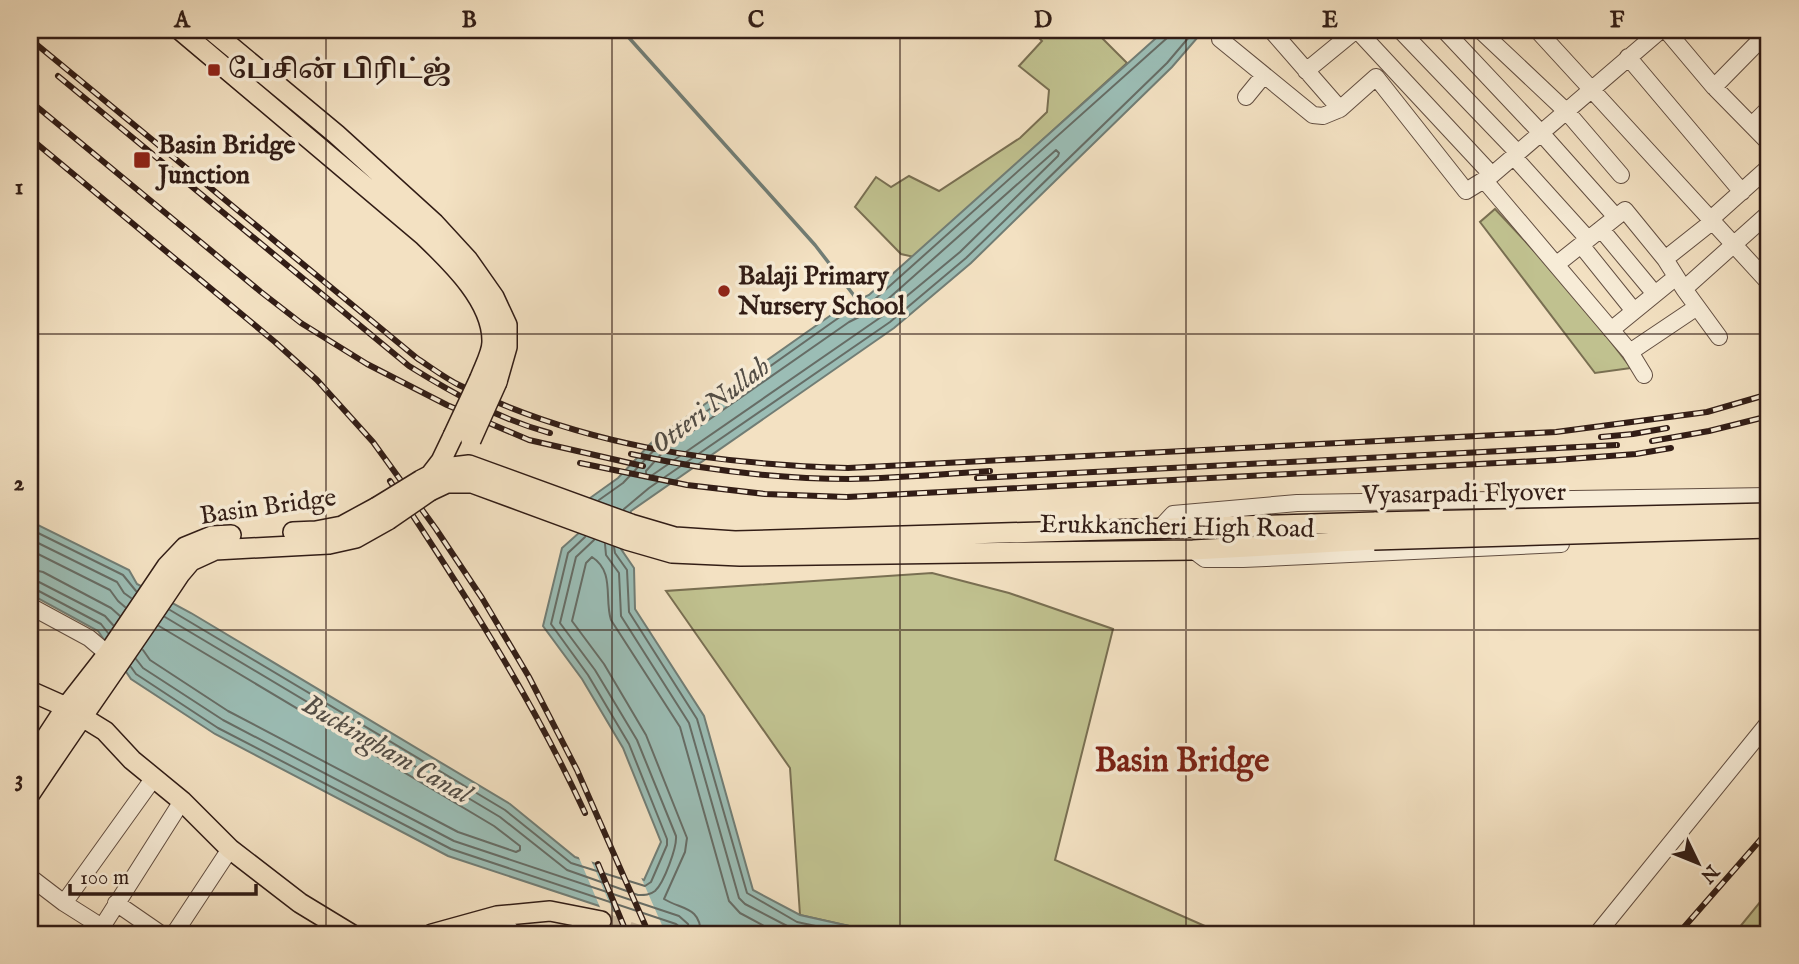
<svg xmlns="http://www.w3.org/2000/svg" width="1799" height="964" font-family="'IM FELL English','Noto Serif Tamil',serif">
<style>
.green{fill:#c0c18f;stroke:#796f52;stroke-width:2}
.water{fill:#9bbdb5;stroke:#717d75;stroke-width:2}
.pier{fill:#f3e1c2}
.lines{fill:none;stroke-linecap:round;stroke-linejoin:round}
.shore{stroke:#666d66;stroke-width:2}
.stream{stroke:#717d75;stroke-width:3.5}
.major-tunnel{stroke:#ccbaa0;stroke-width:19;stroke-dasharray:19 10;stroke-linecap:butt}
.minor-casing{stroke:#624e41;stroke-width:18}
.major-casing{stroke:#321d16;stroke-width:22}
.minor{stroke:#f7ecd7;stroke-width:16}
.major{stroke:#f3e1c2;stroke-width:19}
.rail-casing{stroke:#321d16;stroke-width:6}
.rail{stroke:#f7ecd7;stroke-width:3.5;stroke-dasharray:10;stroke-linecap:butt}
.major-bridge-casing{stroke:#321d16;stroke-width:22;stroke-linecap:butt}
.major-bridge{stroke:#f3e1c2;stroke-width:19}
.grid{fill:none;stroke:#321d16;stroke-width:2;stroke-opacity:0.55}
.poi-dot{fill:#8f2418;stroke:#f7ecd7;stroke-width:2.5}
.labels{text-anchor:middle;dominant-baseline:central;stroke-width:7;stroke-linejoin:round;paint-order:stroke}
.poi-label{font-size:26px;font-weight:bold;fill:#321d16;stroke:#f7ecd7;text-anchor:start}
.street-label{font-size:26px;fill:#321d16;stroke:#f7ecd7}
.water-label{font-size:28px;font-style:italic;fill:#524d46;stroke:#f7ecd7}
.district-label{font-size:33px;font-weight:bold;fill:#7a1f14;stroke:#f7ecd7}
.neatline{fill:none;stroke:#321d16;stroke-width:2.5}
.grid-label{font-size:23px;text-anchor:middle;font-weight:bold;fill:#321d16}
</style>
<rect width="100%" height="100%" fill="#f3e1c2"/>
<filter id="stains"><feTurbulence type="fractalNoise" baseFrequency=".00286" numOctaves="4"/><feColorMatrix values="0 0 0 0 .2 0 0 0 0 .09 0 0 0 0 .02 0 0 0 .5 -.17"/></filter>
<radialGradient id="worn" r=".72"><stop offset=".6" stop-color="#630" stop-opacity="0"/><stop offset="1" stop-color="#630" stop-opacity=".3"/></radialGradient>
<!-- green -->
<path class="green" d="M 1031,30 L 1094,30 L 1127,63 L 914,257 L 901,254 L 855,207 L 876,177 L 891,187 L 909,176 L 939,191 L 1020,138 L 1047,112 L 1049,90 L 1019,66 L 1042,41 Z
M 1495,209 L 1570,289 L 1631,368 L 1595,373 L 1480,222 Z
M 932,573 L 1009,593 L 1113,629 L 1055,860 L 1223,934 L 885,934 L 800,915 L 790,768 L 666,591 Z
M 1769,891 L 1769,934 L 1734,934 Z"/>
<!-- water -->
<path class="water" d="M 1165,30 L 1204,30 L 1172,67 L 971,263 L 894,328 L 631,511 L 621,549 L 634,568 L 635,609 L 704,716 L 753,890 L 800,915 L 885,934 L 684,934 L 448,856 L 215,734 L 131,679 L 98,631 L 30,594 L 30,521 L 129,570 L 137,584 L 191,613 L 510,804 L 575,857 L 644,880 L 661,842 L 623,748 L 582,679 L 543,626 L 562,548 L 580,532 L 590,498 L 618,478 L 654,440 L 841,308 L 869,295 Z"/>
<!-- pier -->
<path class="pier" d="M 577,853 L 590,858 L 615,916 L 602,912 Z
M 595,860 L 614,866 L 616,870 L 620,868 L 640,875 L 665,932 L 621,918 Z"/>
<g class="lines">
<!-- shore -->
<path class="shore" d="M 1056,150 L 1059,153 L 1058,156 L 960,252 L 884,315 L 651,476 L 646,475 L 646,471 L 664,451 L 849,322 L 879,307 Z
M 599,500 L 623,483 L 659,445 L 844,314 L 874,300 L 1167,38 L 1169,30
M 624,509 L 649,488 L 890,322 L 966,258 L 1167,63 L 1195,30
M 30,529 L 123,575 L 136,591
M 30,539 L 117,582 L 124,593 L 131,598
M 605,544 L 606,555 L 619,573 L 621,616 L 689,723 L 739,898 L 745,904 L 793,929 L 812,934
M 614,547 L 615,553 L 627,570 L 629,612 L 697,719 L 747,893 L 797,922 L 853,934
M 30,550 L 110,590 L 118,601 L 125,607
M 30,569 L 43,572 L 111,608 L 120,616
M 30,580 L 39,582 L 105,616 L 113,625
M 30,589 L 35,589 L 101,624 L 108,633
M 170,610 L 505,810 L 571,863 L 645,886 L 651,882 L 667,845 L 667,839 L 629,744 L 588,675 L 551,624 L 568,553 L 585,537
M 165,617 L 500,817 L 567,870 L 638,895 C 645,895 650,895 655,891 C 664,883 677,847 676,836 L 637,740 L 595,670 L 560,623 L 576,557 L 594,540
M 143,650 L 150,660 L 228,711 L 458,832 L 516,852 L 520,850 L 520,846 L 494,826 L 159,626
M 136,659 L 143,668 L 223,720 L 454,841 L 679,916 L 688,924 L 690,934
M 131,667 L 136,674 L 218,728 L 451,849 L 676,924 L 681,928 L 682,934
M 701,934 C 700,906 682,910 664,899 L 685,852 L 687,838 L 646,735 L 604,664 L 572,621 L 586,563 L 592,557 C 615,572 604,598 611,620 L 680,727 L 729,901 L 740,913 L 779,934"/>
<!-- stream -->
<path class="stream" d="M 622,30 L 815,245 L 859,302"/>
<!-- major-tunnel -->
<path class="major-tunnel" d="M 601,921 L 637,934"/>
<!-- minor casing -->
<g class="minor-casing">
<path id="minor" d="M 1221,30 L 1220,39 L 1313,115 L 1323,116 L 1340,109
M 1271,30 L 1340,109 L 1376,77 L 1466,191 L 1492,175 L 1661,30
M 1357,30 L 1492,175
M 1400,30 L 1518,153
M 1444,30 L 1542,134 L 1616,217
M 1480,30 L 1567,112 L 1621,175
M 1537,30 L 1769,283
M 1666,30 L 1714,87 L 1769,143
M 1628,57 L 1742,192
M 1306,71 L 1356,30
M 1714,87 L 1769,31
M 1246,97 L 1264,75
M 1752,125 L 1769,108
M 1514,157 L 1588,239
M 1485,181 L 1630,352 L 1644,375
M 1711,219 L 1769,167
M 1601,229 L 1655,294
M 1581,245 L 1634,311
M 1557,264 L 1625,210 L 1665,259
M 1684,289 L 1665,259 L 1713,221
M 1611,330 L 1676,277
M 1719,337 L 1684,289 L 1769,213
M 1630,352 L 1697,307
M 1160,528 L 1173,514 L 1297,503 L 1769,496
M 1193,550 L 1205,559 L 1243,559 L 1561,544
M 30,606 L 89,638 L 108,654
M 30,877 L 64,903 L 102,927 L 182,801
M 64,903 L 153,779
M 116,903 L 161,934
M 497,916 L 514,934
M 174,934 L 230,849
M 1597,934 L 1769,722"/>
</g>
<!-- major casing -->
<g class="major-casing">
<path id="major" d="M 180,30 L 423,235 C 450,261 493,301 492,342 C 492,353 484,367 480,378
M 211,30 L 336,134 L 434,223 L 468,260 L 494,297 L 507,325 L 507,347 L 497,382
M 431,474 L 441,461 L 453,436
M 421,480 L 444,468 L 469,465 L 631,524 L 675,537 L 735,541 L 1376,522
M 430,491 L 447,483 L 472,483 L 627,540 L 672,553 L 740,556 L 1193,550 L 1374,540
M 293,532 L 316,531 L 342,526 L 377,507
M 30,691 L 66,707 L 105,731 L 132,760 L 182,801 L 230,849 L 300,903 L 351,934
M 30,762 L 66,707 L 109,652 L 167,566 L 185,547 L 212,536 L 231,535
M 30,794 C 79,720 131,648 180,574 L 191,561 L 215,550 L 329,544 L 356,538 L 388,520
M 432,934 L 497,916 L 550,911 L 601,921"/>
</g>
<!-- minor -->
<use href="#minor" class="minor"/>
<!-- major -->
<use href="#major" class="major"/>
<!-- rail casing -->
<g class="rail-casing">
<path id="rail" d="M 30,39 L 418,359 C 432,368 445,378 459,385 C 583,446 712,464 848,468 L 1556,432 L 1707,412 L 1769,394
M 58,76 L 409,366 C 454,394 499,419 550,433
M 30,101 L 261,292 L 301,323 L 367,364 L 447,405 L 529,440 L 643,466
M 30,138 L 275,342 L 317,380 L 373,442 L 436,529 L 482,598 L 529,677 L 577,770 L 649,934
M 1601,437 L 1633,434 L 1667,428
M 1652,441 L 1709,431 L 1769,416
M 631,454 C 704,470 776,479 850,479 C 897,478 943,474 990,471
M 580,463 L 687,485 L 765,494 L 847,497 L 1556,460 L 1636,454 L 1671,448
M 977,478 L 1617,445
M 390,481 C 461,588 531,696 585,813
M 598,864 L 627,934
M 1678,934 L 1769,830"/>
</g>
<!-- rail -->
<use href="#rail" class="rail"/>
<!-- major-bridge casing -->
<g class="major-bridge-casing">
<path id="major-bridge" d="M 453,436 L 480,378
M 471,440 L 497,382
M 377,507 L 421,480
M 388,520 L 430,491
M 1376,522 L 1769,513
M 1374,540 L 1769,528"/>
</g>
<!-- major-bridge -->
<use href="#major-bridge" class="major-bridge"/>
</g>
<!-- grid -->
<path class="grid" d="M 326,30 L 326,934M 612,30 L 612,934M 900,30 L 900,934M 1186,30 L 1186,934M 1474,30 L 1474,934M 30,334 L 1769,334M 30,630 L 1769,630"/>
<!-- markers -->
<g class="poi-dot">
<rect x="207" y="63" width="14" height="14" rx="3.5"/>
<rect x="133" y="151" width="18" height="18" rx="3.5"/>
<circle cx="724" cy="291" r="7"/>
</g>
<g class="labels">
<!-- poi labels -->
<g class="poi-label">
<text x="228" y="70">பேசின் பிரிட்ஜ்</text>
<text x="158" y="145">Basin Bridge<tspan x="158" dy="30">Junction</tspan></text>
<text x="738" y="276">Balaji Primary<tspan x="738" dy="30">Nursery School</tspan></text>
</g>
<!-- street labels -->
<g class="street-label">
<text transform="translate(1464 494) rotate(-1)">Vyasarpadi Flyover</text>
<text transform="translate(268 507) rotate(-8)">Basin Bridge</text>
<text transform="translate(1177 527) rotate(1)">Erukkancheri High Road</text>
</g>
<!-- water labels -->
<g class="water-label">
<text transform="translate(711 406) rotate(-37)">Otteri Nullah</text>
<text transform="translate(386 750) rotate(30)">Buckingham Canal</text>
</g>
<!-- district labels -->
<g class="district-label">
<text x="1182" y="762">Basin Bridge</text>
</g>
</g>
<!-- margin -->
<rect width="1799" height="964" fill="none" stroke="#f3e1c2" stroke-width="77"/>
<!-- north arrow -->
<g transform="translate(1698 863) rotate(133)" stroke="#f7ecd7" stroke-width="5" paint-order="stroke">
<path d="M0-5L12 26L0 18L-12 26Z" fill="#321d16"/>
<text y="-10" font-size="19" font-weight="bold" text-anchor="middle" fill="#321d16">N</text>
</g>
<!-- scale -->
<path d="M70 884v10h186v-10" fill="none" stroke="#321d16" stroke-width="3.5"/>
<text x="80" y="884" font-size="21" fill="#321d16" stroke="#f7ecd7" stroke-width="5" paint-order="stroke">100 m</text>
<rect x="38" y="38" width="1722" height="888" class="neatline"/>
<g class="grid-label">
<text x="182" y="27">A</text>
<text x="469" y="27">B</text>
<text x="756" y="27">C</text>
<text x="1043" y="27">D</text>
<text x="1330" y="27">E</text>
<text x="1617" y="27">F</text>
<text x="19" y="194">1</text>
<text x="19" y="490">2</text>
<text x="19" y="786">3</text>
</g>
<rect width="100%" height="100%" filter="url(#stains)"/>
<rect width="100%" height="100%" fill="url(#worn)"/>
</svg>
